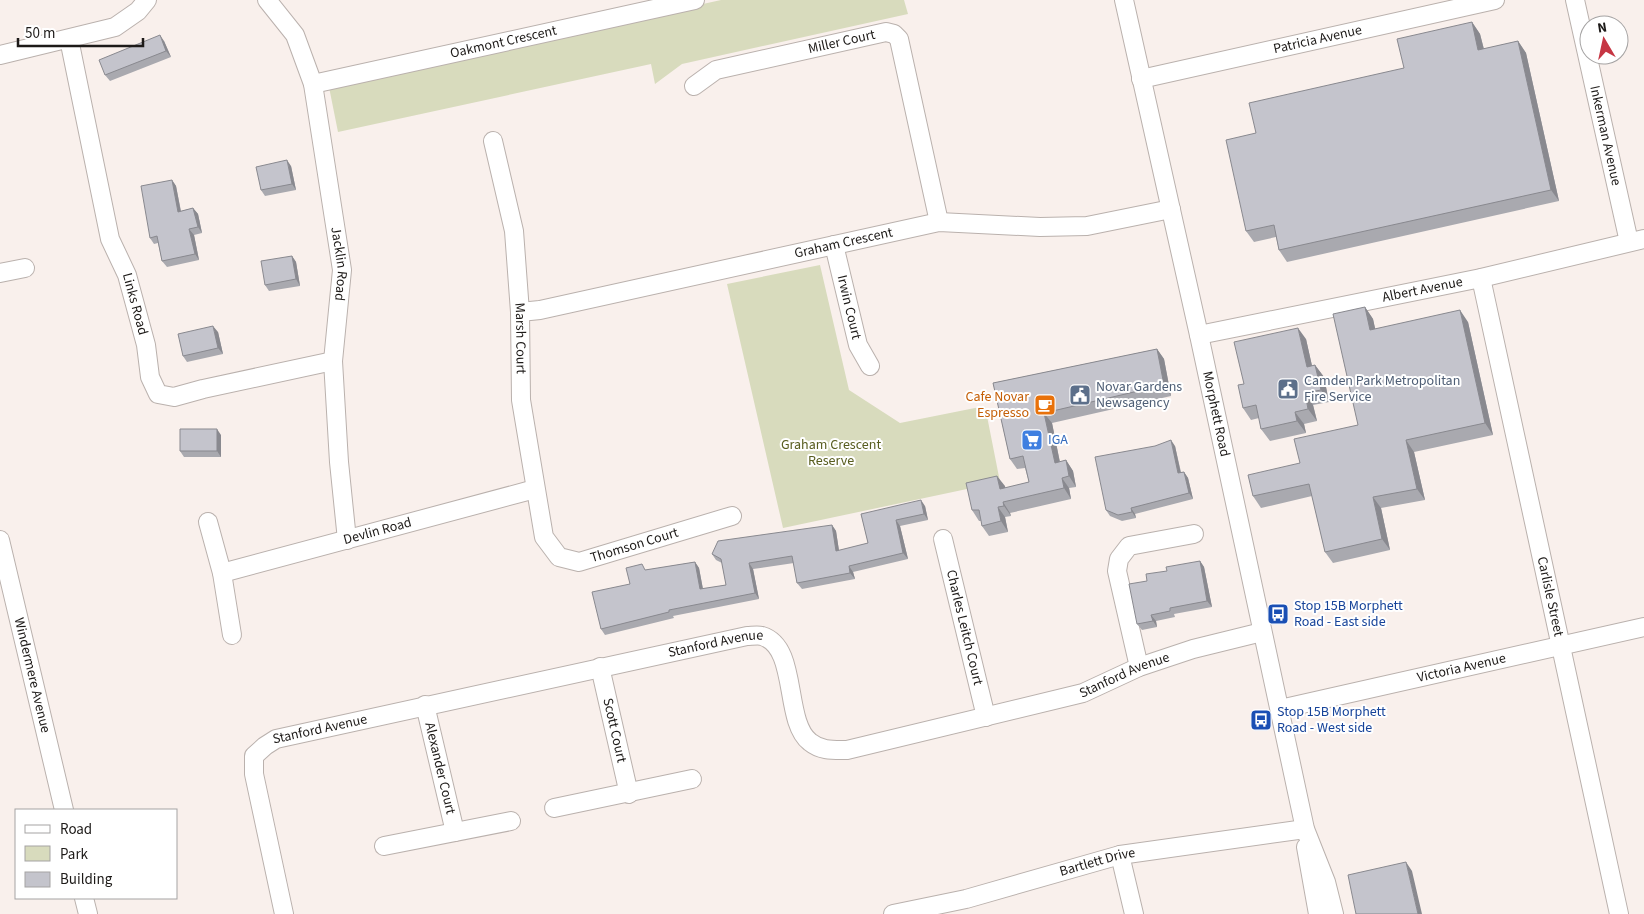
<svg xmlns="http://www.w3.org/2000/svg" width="1644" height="914" font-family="'Source Sans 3',sans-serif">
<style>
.green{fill:#d8dbbd}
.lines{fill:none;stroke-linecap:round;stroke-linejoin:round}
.minor-casing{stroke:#bab1ad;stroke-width:20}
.minor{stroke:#fff;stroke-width:18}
.wall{fill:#a9a9af}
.shaded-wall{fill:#89898f}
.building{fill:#c4c4cc;stroke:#89898f}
.labels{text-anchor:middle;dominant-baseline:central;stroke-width:4;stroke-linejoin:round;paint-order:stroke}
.street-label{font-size:14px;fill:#1d1a18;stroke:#fff}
.service-label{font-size:14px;fill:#4e5e75;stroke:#fff;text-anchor:start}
.food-label{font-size:14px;fill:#c56008;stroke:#fff;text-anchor:end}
.shop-label{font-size:14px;fill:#366cbe;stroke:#fff;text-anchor:start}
.park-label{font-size:14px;fill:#585d1f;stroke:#fff}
.transit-label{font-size:14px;fill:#164399;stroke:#fff;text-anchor:start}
</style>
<rect width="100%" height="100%" fill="#f9f0ec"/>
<!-- green -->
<path class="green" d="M 721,0 L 904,0 L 908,14 L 682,64 L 655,84 L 651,64 L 338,132 L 329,87 Z
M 820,265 L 849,390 L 900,423 L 985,406 L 1000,482 L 783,528 L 727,284 Z"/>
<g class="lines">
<!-- minor casing -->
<g class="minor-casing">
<g id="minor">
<path id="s1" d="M 267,0 L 295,35 L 313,84 L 342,270 L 333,361 L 339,462 L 347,540"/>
<path id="s2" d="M 1124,0 L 1199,335 L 1305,829 L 1326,882 L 1334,914"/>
<path id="s3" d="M 1575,0 L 1629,242"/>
<path id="s4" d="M 69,39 L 110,239 L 127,275 L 146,345 L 150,377 L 158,394 L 174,397 L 203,389 L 333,361"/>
<path d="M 0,55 L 115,27 L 138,11 L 147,0"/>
<path id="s5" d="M 1141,79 L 1495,0"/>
<path id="s6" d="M 313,84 L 695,0"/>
<path id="s7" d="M 694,86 L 716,70 L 886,32 L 894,34 L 899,39 L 939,222"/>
<path id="s8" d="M 493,141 L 514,231 L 520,312 L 521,400 L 544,537 L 559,557 L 579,562 L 732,516"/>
<path id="s9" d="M 834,245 L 858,345 L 870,366"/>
<path d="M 0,273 L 25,268"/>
<path id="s10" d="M 1481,278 L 1619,914"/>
<path id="s11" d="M 520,312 L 540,310 L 939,222 L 1040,227 L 1087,226 L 1171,209"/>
<path id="s12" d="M 1199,335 L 1481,278 L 1644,239"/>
<path d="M 208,522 L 222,573 L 232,635"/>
<path id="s13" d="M 943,539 L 986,717"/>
<path id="s14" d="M 0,540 L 64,810"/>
<path id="s15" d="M 222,573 L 535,489"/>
<path id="s16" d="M 600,667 L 629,794"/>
<path d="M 1139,667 L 1117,571 L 1119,559 L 1129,546 L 1194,534"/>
<path id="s17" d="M 425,705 L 455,832"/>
<path id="s18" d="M 1280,709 L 1644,627"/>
<path d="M 554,808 L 692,779"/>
<path d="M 384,846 L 511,821"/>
<path d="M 1306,847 L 1318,914"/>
<path d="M 1120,855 L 1134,914"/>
<path d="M 84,898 L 88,914"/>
<path id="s19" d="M 284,914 L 254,774 L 254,756 L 265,746 L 276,739 L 747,636 C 751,636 758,635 762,636 C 799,647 783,721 810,742 C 821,751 833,750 847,750 L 1083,693 L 1139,667 L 1193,649 L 1262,632"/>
<path id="s20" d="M 893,914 L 966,899 L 1120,855 L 1305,829"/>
</g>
</g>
<!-- minor -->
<use href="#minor" class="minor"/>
</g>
<!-- wall -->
<path class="wall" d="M 1472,22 L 1480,34 L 1484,49 L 1518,41 L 1526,53 L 1559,201 L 1287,262 L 1279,250 L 1276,237 L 1254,242 L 1246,231 L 1256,133 L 1404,68 Z
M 164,41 L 171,57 L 110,81 L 105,75 Z
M 291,166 L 296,190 L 265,196 L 261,190 Z
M 172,180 L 176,186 L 181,211 L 193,208 L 198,214 L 202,233 L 194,235 L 199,260 L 167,267 L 162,261 L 158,243 L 154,244 L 150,238 Z
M 292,256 L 296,262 L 300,286 L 269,291 L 265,285 Z
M 1365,307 L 1373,319 L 1375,329 L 1468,322 L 1493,435 L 1414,452 L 1425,500 L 1381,508 L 1390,550 L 1333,563 L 1325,552 L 1312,496 L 1261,508 L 1253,496 L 1300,463 L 1358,425 Z
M 218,332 L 223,354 L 187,362 L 183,356 Z
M 1306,339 L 1312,366 L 1315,365 L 1324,377 L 1329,402 L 1313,405 L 1317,421 L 1304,424 L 1306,433 L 1270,441 L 1261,429 L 1259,418 L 1251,420 L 1243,408 L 1244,384 Z
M 1157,349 L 1164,359 L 1171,396 L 1052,423 L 1060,462 L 1066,460 L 1073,471 L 1076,487 L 1069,488 L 1071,499 L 1010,513 L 1011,516 L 1005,517 L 1008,532 L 989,536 L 982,526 L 981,521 L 979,521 L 972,510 L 997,476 L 1005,488 L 1029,482 L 1025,468 L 1017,469 L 1010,459 L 993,383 Z
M 221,435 L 221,457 L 184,457 L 180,451 Z
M 1175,446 L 1181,472 L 1184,472 L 1188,478 L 1193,499 L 1135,514 L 1136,518 L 1122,521 L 1110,516 L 1106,510 Z
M 925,506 L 928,520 L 900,526 L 908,559 L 853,572 L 855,579 L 802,589 L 797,583 L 794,563 L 753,569 L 759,599 L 673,616 L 674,618 L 605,635 L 601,629 L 630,584 L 646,570 L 695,562 L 699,568 L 703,589 L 726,585 L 722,563 L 716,560 L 712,554 L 832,525 L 836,531 L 839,551 L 868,543 L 861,514 Z
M 1200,561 L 1204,567 L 1212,607 L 1174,614 L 1175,617 L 1156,621 L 1157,627 L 1142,630 L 1137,624 L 1167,571 Z"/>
<!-- shaded-wall -->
<path class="shaded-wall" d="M 1472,22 L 1480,34 L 1487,62 L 1478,50 Z
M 160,35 L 164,41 L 171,57 L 166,51 Z
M 1518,41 L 1526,53 L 1559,201 L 1551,190 Z
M 287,160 L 291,166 L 296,190 L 292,184 Z
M 172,180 L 176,186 L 182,218 L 178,212 Z
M 193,208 L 198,214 L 202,233 L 198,227 Z
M 189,229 L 194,235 L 199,260 L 195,254 Z
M 292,256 L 296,262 L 300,286 L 296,279 Z
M 1365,307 L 1373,319 L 1378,341 L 1370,330 Z
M 1460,310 L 1468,322 L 1493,435 L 1485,423 Z
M 213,326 L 218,332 L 223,354 L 218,348 Z
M 1298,328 L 1306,339 L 1315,379 L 1307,367 Z
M 1157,349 L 1164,359 L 1171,396 L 1164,385 Z
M 1315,365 L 1324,377 L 1329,402 L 1321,390 Z
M 1305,393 L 1313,405 L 1317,421 L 1308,409 Z
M 1295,412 L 1304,424 L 1306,433 L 1297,421 Z
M 1044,413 L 1052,423 L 1062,473 L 1055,463 Z
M 217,429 L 221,435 L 221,457 L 217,451 Z
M 1171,440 L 1175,446 L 1182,479 L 1178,473 Z
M 1406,440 L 1414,452 L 1425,500 L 1417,489 Z
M 1066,460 L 1073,471 L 1076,487 L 1069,476 Z
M 1184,472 L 1188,478 L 1193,499 L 1189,493 Z
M 997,476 L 1005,486 L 1007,499 L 1000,489 Z
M 1062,478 L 1069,488 L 1071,499 L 1064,488 Z
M 1373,497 L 1381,508 L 1390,550 L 1382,539 Z
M 921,500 L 925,506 L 928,520 L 924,514 Z
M 1003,502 L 1010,513 L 1011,516 L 1004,506 Z
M 998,507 L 1005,517 L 1008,532 L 1001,521 Z
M 1131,508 L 1135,514 L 1136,518 L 1132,512 Z
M 896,520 L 900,526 L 908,559 L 903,553 Z
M 832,525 L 836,531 L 840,557 L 836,551 Z
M 1200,561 L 1204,567 L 1212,607 L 1207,601 Z
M 695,562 L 699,568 L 704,595 L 700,589 Z
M 749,563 L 753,569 L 759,599 L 755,593 Z
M 849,566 L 853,572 L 855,579 L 850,573 Z
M 1151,615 L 1156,621 L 1157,627 L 1153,621 Z
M 1406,862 L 1412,871 L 1422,914 L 1418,914 Z"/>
<!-- building -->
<path class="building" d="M 1472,22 L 1478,50 L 1518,41 L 1551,190 L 1279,250 L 1274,225 L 1246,231 L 1226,140 L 1256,133 L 1249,103 L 1404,68 L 1397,39 Z
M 160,35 L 166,51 L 105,75 L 99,60 Z
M 287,160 L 292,184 L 261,190 L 256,167 Z
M 172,180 L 178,212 L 193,208 L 198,227 L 189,229 L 195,254 L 162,261 L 157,236 L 150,238 L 141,186 Z
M 292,256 L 296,279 L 265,285 L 261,261 Z
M 1365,307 L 1370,330 L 1460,310 L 1485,423 L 1406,440 L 1417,489 L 1373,497 L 1382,539 L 1325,552 L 1309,484 L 1253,496 L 1248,475 L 1300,463 L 1294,439 L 1358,425 L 1333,314 Z
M 213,326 L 218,348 L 183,356 L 178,334 Z
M 1298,328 L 1307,367 L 1315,365 L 1321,390 L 1305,393 L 1308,409 L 1295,412 L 1297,421 L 1261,429 L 1256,405 L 1243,408 L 1238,385 L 1244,384 L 1234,342 Z
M 1157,349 L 1164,385 L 1044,413 L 1055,463 L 1066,460 L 1069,476 L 1062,478 L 1064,488 L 1003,502 L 1004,506 L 998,507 L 1001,521 L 982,526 L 979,510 L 972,510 L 966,483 L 997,476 L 1000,489 L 1029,482 L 1023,456 L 1010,459 L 993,383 Z
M 180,429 L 217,429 L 217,451 L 180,451 Z
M 1171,440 L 1178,473 L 1184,472 L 1189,493 L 1131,508 L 1132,512 L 1118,515 L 1106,510 L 1095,457 L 1155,446 Z
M 921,500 L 924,514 L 896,520 L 903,553 L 849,566 L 850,573 L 797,583 L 792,556 L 749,563 L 755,593 L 669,610 L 669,612 L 601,629 L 592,592 L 630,584 L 626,568 L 642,564 L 645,570 L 695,562 L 700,589 L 726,585 L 721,559 L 712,554 L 718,541 L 832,525 L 836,551 L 868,543 L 861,514 Z
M 1200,561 L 1207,601 L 1170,608 L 1170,611 L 1151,615 L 1153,621 L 1137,624 L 1129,584 L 1147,581 L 1146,574 L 1167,571 L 1166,567 Z
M 1406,862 L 1418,914 L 1356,914 L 1348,875 Z"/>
<!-- icons -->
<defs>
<g id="civic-square" transform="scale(1.125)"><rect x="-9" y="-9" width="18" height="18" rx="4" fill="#5c6f8a" stroke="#fff"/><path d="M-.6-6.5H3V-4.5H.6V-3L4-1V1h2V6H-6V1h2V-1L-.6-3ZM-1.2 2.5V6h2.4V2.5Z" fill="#fff"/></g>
<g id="cafe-square" transform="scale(1.125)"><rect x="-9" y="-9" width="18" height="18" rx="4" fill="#e8710a" stroke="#fff"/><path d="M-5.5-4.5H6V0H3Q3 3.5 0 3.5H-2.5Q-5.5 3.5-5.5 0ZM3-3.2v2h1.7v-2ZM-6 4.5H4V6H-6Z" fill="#fff"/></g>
<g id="supermarket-square" transform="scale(1.125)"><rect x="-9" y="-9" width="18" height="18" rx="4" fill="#3f7fe0" stroke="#fff"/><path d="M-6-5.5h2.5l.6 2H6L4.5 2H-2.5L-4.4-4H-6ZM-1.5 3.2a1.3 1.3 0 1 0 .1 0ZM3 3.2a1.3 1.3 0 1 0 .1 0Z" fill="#fff"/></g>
<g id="bus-square" transform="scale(1.125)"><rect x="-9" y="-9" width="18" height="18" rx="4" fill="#1a4fb4" stroke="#fff"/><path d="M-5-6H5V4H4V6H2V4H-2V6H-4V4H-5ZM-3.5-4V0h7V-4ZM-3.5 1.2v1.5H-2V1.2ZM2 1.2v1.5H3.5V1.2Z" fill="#fff"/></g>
</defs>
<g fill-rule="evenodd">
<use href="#civic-square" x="1288" y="389"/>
<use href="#civic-square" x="1080" y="395"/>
<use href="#cafe-square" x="1045" y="405"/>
<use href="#supermarket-square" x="1032" y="440"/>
<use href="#bus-square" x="1278" y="614"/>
<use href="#bus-square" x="1261" y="720"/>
</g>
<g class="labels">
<!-- street labels -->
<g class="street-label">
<text stroke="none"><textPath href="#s5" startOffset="181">Patricia Avenue</textPath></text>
<text stroke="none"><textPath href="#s6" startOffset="195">Oakmont Crescent</textPath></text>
<text stroke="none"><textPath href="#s7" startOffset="156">Miller Court</textPath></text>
<text stroke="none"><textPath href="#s3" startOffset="139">Inkerman Avenue</textPath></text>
<text stroke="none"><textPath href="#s11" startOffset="331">Graham Crescent</textPath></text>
<text stroke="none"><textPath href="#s1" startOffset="279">Jacklin Road</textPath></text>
<text stroke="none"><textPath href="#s12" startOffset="228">Albert Avenue</textPath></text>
<text stroke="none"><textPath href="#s4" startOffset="274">Links Road</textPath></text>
<text stroke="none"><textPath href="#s9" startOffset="64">Irwin Court</textPath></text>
<text stroke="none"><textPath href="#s8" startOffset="200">Marsh Court</textPath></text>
<text stroke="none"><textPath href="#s2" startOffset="424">Morphett Road</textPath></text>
<text stroke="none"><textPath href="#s15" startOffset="161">Devlin Road</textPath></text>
<text stroke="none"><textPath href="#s8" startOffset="504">Thomson Court</textPath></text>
<text stroke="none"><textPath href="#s10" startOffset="326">Carlisle Street</textPath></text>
<text stroke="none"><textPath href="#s13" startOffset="91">Charles Leitch Court</textPath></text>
<text stroke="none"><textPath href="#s19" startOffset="639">Stanford Avenue</textPath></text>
<text stroke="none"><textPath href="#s18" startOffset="186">Victoria Avenue</textPath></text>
<text stroke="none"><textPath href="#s14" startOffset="139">Windermere Avenue</textPath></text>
<text stroke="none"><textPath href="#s19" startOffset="1134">Stanford Avenue</textPath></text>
<text stroke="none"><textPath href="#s19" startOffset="234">Stanford Avenue</textPath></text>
<text stroke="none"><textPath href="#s16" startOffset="65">Scott Court</textPath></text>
<text stroke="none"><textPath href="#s17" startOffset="65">Alexander Court</textPath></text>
<text stroke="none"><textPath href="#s20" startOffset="211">Bartlett Drive</textPath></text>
</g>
<!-- service labels -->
<g class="service-label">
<text x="1304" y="381">Camden Park Metropolitan<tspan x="1304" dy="16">Fire Service</tspan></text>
<text x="1096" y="387">Novar Gardens<tspan x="1096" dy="16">Newsagency</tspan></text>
</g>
<!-- food labels -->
<g class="food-label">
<text x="1029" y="397">Cafe Novar<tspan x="1029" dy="16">Espresso</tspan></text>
</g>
<!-- shop labels -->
<g class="shop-label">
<text x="1048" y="440">IGA</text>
</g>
<!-- park labels -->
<g class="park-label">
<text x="831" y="445">Graham Crescent<tspan x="831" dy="16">Reserve</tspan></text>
</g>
<!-- transit labels -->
<g class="transit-label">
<text x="1294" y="606">Stop 15B Morphett<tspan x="1294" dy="16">Road - East side</tspan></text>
<text x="1277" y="712">Stop 15B Morphett<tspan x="1277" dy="16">Road - West side</tspan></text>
</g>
</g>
<!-- legend -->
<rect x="15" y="809" width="162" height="90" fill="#ffffff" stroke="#a5a3a3"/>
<rect x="25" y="825" width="25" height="8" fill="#ffffff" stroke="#a5a3a3"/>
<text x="60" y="834" font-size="15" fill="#1d1a18">Road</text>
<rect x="25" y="846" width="25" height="15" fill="#d8dbbd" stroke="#a5a3a3"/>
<text x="60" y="859" font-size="15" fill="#1d1a18">Park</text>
<rect x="25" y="872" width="25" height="15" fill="#c4c4cc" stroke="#a5a3a3"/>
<text x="60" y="884" font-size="15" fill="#1d1a18">Building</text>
<!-- north arrow -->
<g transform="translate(1604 40) rotate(351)"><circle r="24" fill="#ffffff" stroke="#a5a3a3"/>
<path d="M0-4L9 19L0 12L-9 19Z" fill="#c63643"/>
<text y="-8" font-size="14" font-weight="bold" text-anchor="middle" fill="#1d1a18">N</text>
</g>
<!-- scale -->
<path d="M18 38v8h125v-8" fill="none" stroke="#1d1a18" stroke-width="2.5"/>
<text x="25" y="38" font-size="15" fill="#1d1a18" stroke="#ffffff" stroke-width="4" paint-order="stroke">50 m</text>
</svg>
